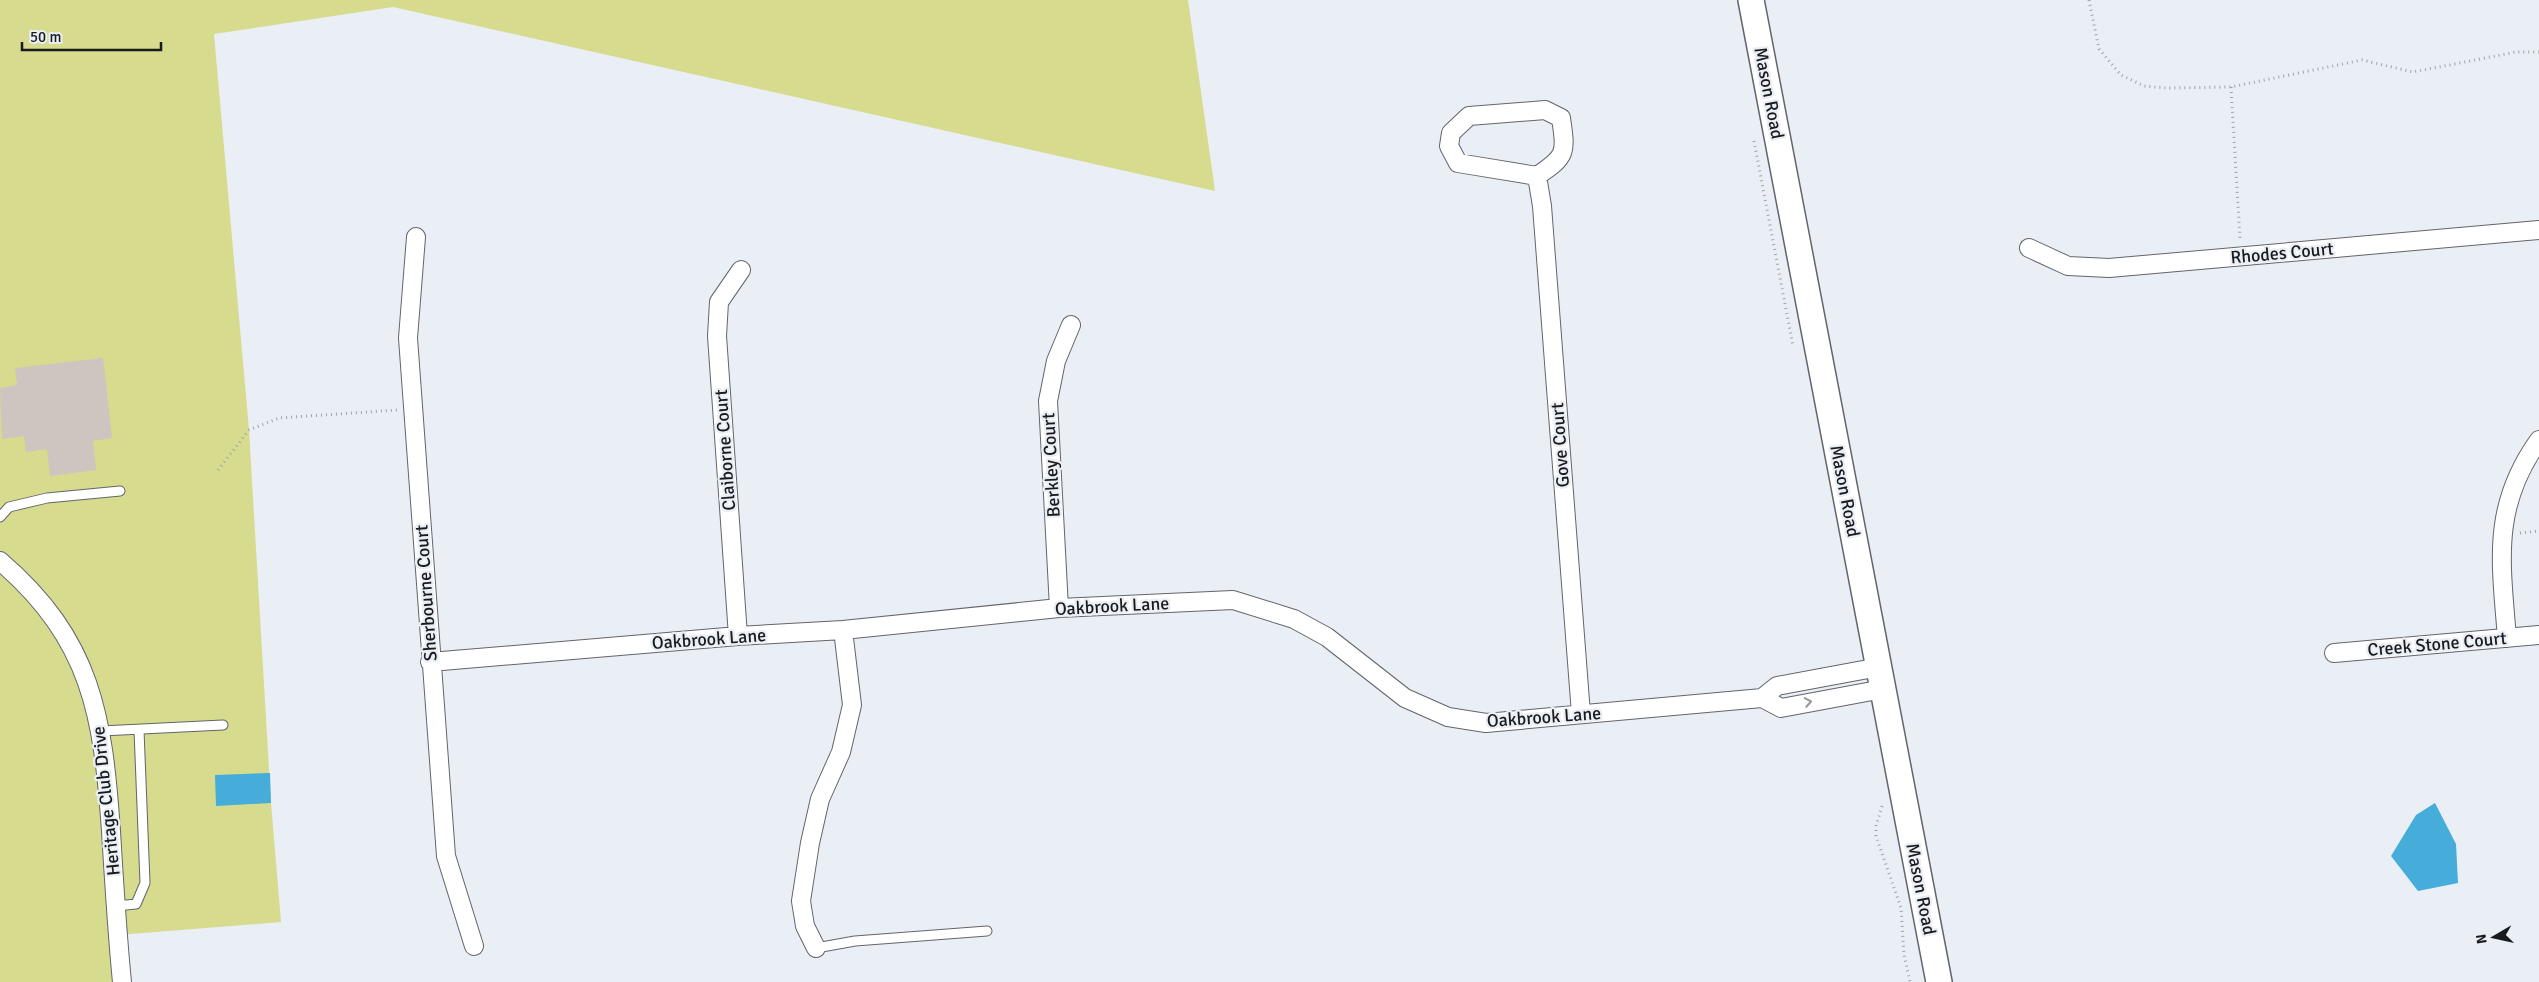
<svg xmlns="http://www.w3.org/2000/svg" width="2539" height="982" font-family="Signika,sans-serif">
<style>
.green{fill:#d6db8e}
.water{fill:#46acda}
.building{fill:#ccc5c0}
.lines{fill:none;stroke-linecap:round;stroke-linejoin:round}
.service-casing{stroke:#62656b;stroke-width:11}
.minor-casing{stroke:#62656b;stroke-width:20}
.secondary-casing{stroke:#62656b;stroke-width:28}
.path{stroke:#a1a4aa;stroke-width:3;stroke-dasharray:1 4;stroke-linecap:butt}
.service{stroke:#fff;stroke-width:9}
.minor{stroke:#fff;stroke-width:18}
.secondary{stroke:#fff;stroke-width:25}
.oneway{stroke:#989899}
.labels{text-anchor:middle;dominant-baseline:central;stroke-width:4.5;stroke-linejoin:round;paint-order:stroke}
.street-label{font-size:18px;fill:#191a1d;stroke:#eaeef5}
</style>
<rect width="100%" height="100%" fill="#eaeef5"/>
<!-- green -->
<path class="green" d="M 0,0 L 1188,0 L 1215,191 L 393,7 L 214,34 L 249,430 L 271,803 L 281,922 L 118,935 L 122,982 L 0,982 Z"/>
<!-- water -->
<path class="water" d="M 270,773 L 271,803 L 216,806 L 215,775 Z
M 2435,803 L 2456,844 L 2458,883 L 2418,891 L 2391,856 L 2416,815 Z"/>
<!-- building -->
<path class="building" d="M 103,358 L 112,438 L 93,441 L 96,470 L 50,476 L 47,449 L 26,452 L 24,436 L 2,439 L 0,388 L 17,385 L 15,368 Z"/>
<g class="lines">
<!-- service casing -->
<g class="service-casing">
<path id="service" d="M 0,517 L 9,507 L 47,498 L 120,491
M 101,731 L 223,725
M 116,906 L 136,904 L 145,883 L 139,730
M 816,948 L 855,941 L 987,931"/>
</g>
<!-- minor casing -->
<g class="minor-casing">
<path id="minor" d="M 1537,176 L 1458,163 L 1449,146 L 1451,133 L 1469,116 L 1545,110 L 1561,118 C 1566,153 1567,156 1537,176 L 1542,206 L 1581,714
M 416,237 L 408,338 L 446,856 L 474,946
M 2029,248 L 2068,266 L 2109,268 L 2539,230
M 0,561 C 92,640 103,716 111,831 C 114,881 117,932 122,982
M 1059,608 L 1048,401 L 1056,361 L 1071,325
M 738,636 L 717,336 L 719,302 L 741,270
M 2507,638 C 2501,562 2491,507 2539,440
M 2334,653 L 2539,635
M 430,662 L 738,636 L 843,630 L 1059,608 L 1233,600 L 1294,619 L 1327,637 L 1405,698 L 1448,717 L 1486,723 L 1762,698 L 1781,708 L 1883,689
M 1762,698 L 1777,686 L 1879,667
M 816,948 L 805,926 L 801,901 L 810,843 L 820,799 L 841,752 L 852,705 L 843,630"/>
</g>
<!-- secondary casing -->
<g class="secondary-casing">
<path id="secondary" d="M 1751,0 L 1939,982"/>
</g>
<!-- path -->
<path class="path" d="M 2089,0 L 2099,49 L 2121,75 L 2144,86 L 2167,88 L 2231,87 L 2362,60 L 2413,72 L 2516,52 L 2539,52
M 2231,87 L 2240,239
M 1754,141 L 1793,346
M 218,470 L 249,430 L 279,418 L 397,410
M 2520,533 L 2539,531
M 1882,806 L 1876,826 L 1876,836 L 1901,908 L 1904,955 L 1910,982"/>
<!-- service -->
<use href="#service" class="service"/>
<!-- minor -->
<use href="#minor" class="minor"/>
<!-- secondary -->
<use href="#secondary" class="secondary"/>
</g>
<!-- one-way arrows -->
<defs><path id="oneway-chevron" d="M-2-3.5L2.5 0L-2 3.5" fill="none" stroke-width="1.6" stroke-linecap="round" stroke-linejoin="round" transform="scale(1.25)"/></defs>
<use class="oneway" href="#oneway-chevron" transform="translate(1808 702) rotate(-10)"/>
<g class="labels">
<!-- street labels -->
<g class="street-label">
<text transform="translate(1769 93) rotate(79)">Mason Road</text>
<text transform="translate(2282 253) rotate(-5)">Rhodes Court</text>
<text transform="translate(1560 445) rotate(-94)">Gove Court</text>
<text transform="translate(725 450) rotate(-94)">Claiborne Court</text>
<text transform="translate(1051 465) rotate(-93)">Berkley Court</text>
<text transform="translate(1845 491) rotate(79)">Mason Road</text>
<text transform="translate(426 593) rotate(-94)">Sherbourne Court</text>
<text transform="translate(1112 606) rotate(-3)">Oakbrook Lane</text>
<text transform="translate(709 639) rotate(-4)">Oakbrook Lane</text>
<text transform="translate(2437 644) rotate(-5)">Creek Stone Court</text>
<text transform="translate(1544 717) rotate(-4)">Oakbrook Lane</text>
<text transform="translate(106 801) rotate(-96)">Heritage Club Drive</text>
<text transform="translate(1921 889) rotate(79)">Mason Road</text>
</g>
</g>
<!-- north arrow -->
<g transform="translate(2494 937) rotate(261)" stroke="#eaeef5" stroke-width="4" paint-order="stroke">
<path d="M0-4L9 19L0 12L-9 19Z" fill="#191a1d"/>
<text y="-8" font-size="14" font-weight="bold" text-anchor="middle" fill="#191a1d">N</text>
</g>
<!-- scale -->
<path d="M22 42v8h139v-8" fill="none" stroke="#191a1d" stroke-width="2.5"/>
<text x="30" y="42" font-size="15" fill="#191a1d" stroke="#eaeef5" stroke-width="4" paint-order="stroke">50 m</text>
</svg>
